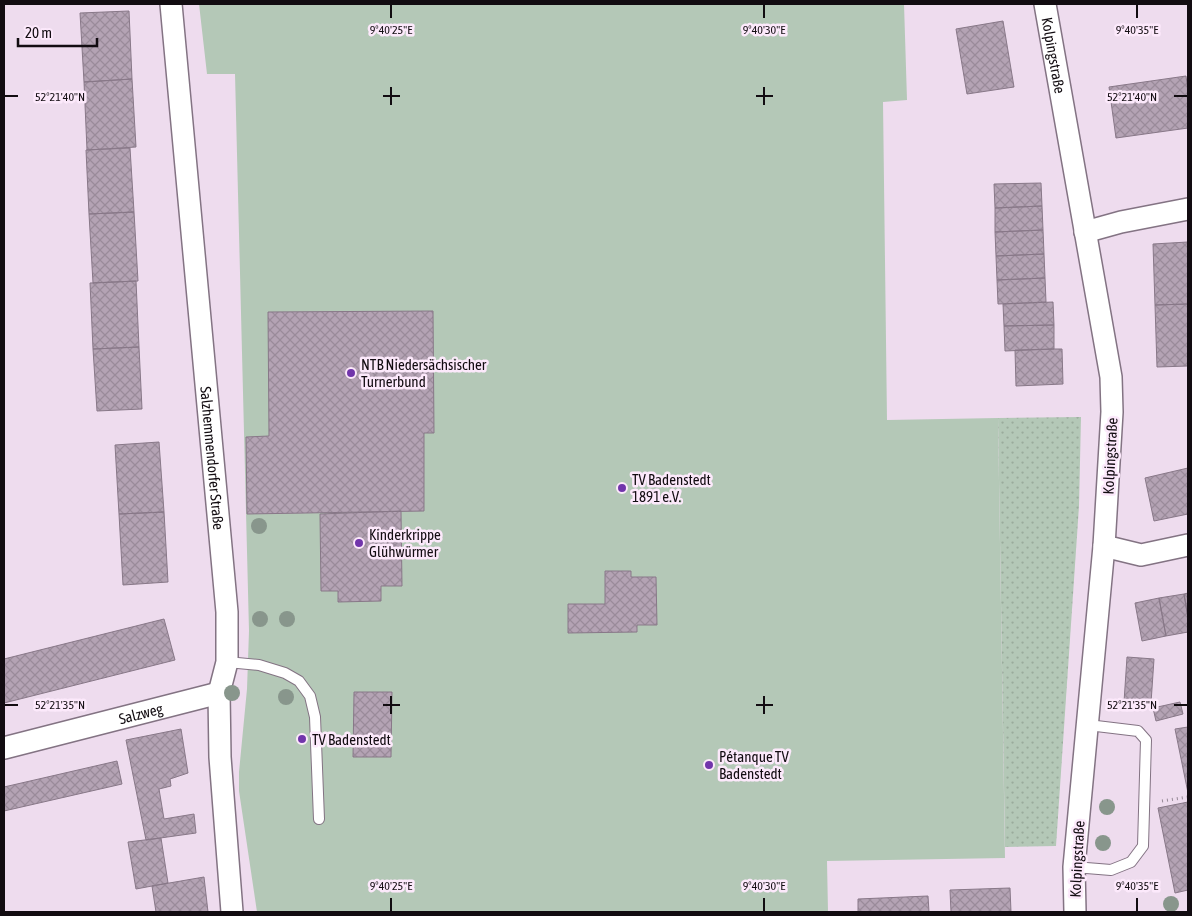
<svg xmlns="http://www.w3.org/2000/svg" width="1192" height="916" font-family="'Asap Condensed',sans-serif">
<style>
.park{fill:#b4c8b7}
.garden{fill:url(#garden-dots)}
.building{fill:url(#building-cross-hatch);stroke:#887888}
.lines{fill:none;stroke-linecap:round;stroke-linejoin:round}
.service-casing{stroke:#837383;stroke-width:12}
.minor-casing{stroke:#837383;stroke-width:24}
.path{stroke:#978a97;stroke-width:3;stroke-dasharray:1 4;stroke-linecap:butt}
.service{stroke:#fff;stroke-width:10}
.minor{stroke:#fff;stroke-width:21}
.tree{fill:#88968c}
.ticks{fill:none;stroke:#120c11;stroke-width:2}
.poi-dot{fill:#7135ab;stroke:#fce9fb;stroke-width:2}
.labels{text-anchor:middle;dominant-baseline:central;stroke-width:5;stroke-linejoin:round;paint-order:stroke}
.street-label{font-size:15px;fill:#120c11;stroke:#fce9fb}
.poi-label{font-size:15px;fill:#120c11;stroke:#fce9fb;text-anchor:start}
.ticks-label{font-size:12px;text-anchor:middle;fill:#120c11;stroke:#fce9fb;stroke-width:5;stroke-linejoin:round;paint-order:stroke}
</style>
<defs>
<pattern id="garden-dots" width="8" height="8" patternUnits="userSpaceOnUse" patternTransform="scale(1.25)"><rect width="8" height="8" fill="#b4c8b7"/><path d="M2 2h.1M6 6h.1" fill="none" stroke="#9aab9c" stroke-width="1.8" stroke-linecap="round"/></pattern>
<pattern id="building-cross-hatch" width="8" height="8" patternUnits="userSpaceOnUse" patternTransform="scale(1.25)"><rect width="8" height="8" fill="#b4a3b4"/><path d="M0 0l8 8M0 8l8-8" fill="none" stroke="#9a8b9a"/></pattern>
</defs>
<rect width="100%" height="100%" fill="#eedcee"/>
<!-- park -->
<path class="park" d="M 199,4 L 904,4 L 907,100 L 883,102 L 887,420 L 998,418 L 1005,858 L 827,861 L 828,912 L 257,912 L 239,791 L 239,772 L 247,689 L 249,631 L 235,74 L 207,74 Z"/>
<!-- garden -->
<path class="garden" d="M 1081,417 L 1079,506 L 1056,846 L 1005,847 L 998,418 Z"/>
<!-- building -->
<path class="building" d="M 129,11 L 132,79 L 84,82 L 80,13 Z
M 1003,21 L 1014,87 L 967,94 L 956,29 Z
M 1186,76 L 1188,91 L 1188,128 L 1116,138 L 1109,87 Z
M 132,79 L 136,147 L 87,150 L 84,82 Z
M 130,148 L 134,212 L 89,214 L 86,150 Z
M 1041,183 L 1042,206 L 995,208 L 994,184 Z
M 1042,206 L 1043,230 L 995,232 L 995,208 Z
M 134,212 L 138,281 L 93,283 L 89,214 Z
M 1043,230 L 1044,254 L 996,256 L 995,232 Z
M 1188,242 L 1188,304 L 1155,305 L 1153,244 Z
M 1044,254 L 1045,278 L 997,280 L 996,256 Z
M 1045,278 L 1046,302 L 998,304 L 997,280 Z
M 136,281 L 139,347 L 93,349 L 90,283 Z
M 1053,302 L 1054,325 L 1004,326 L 1003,304 Z
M 1188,304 L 1188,366 L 1157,367 L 1155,305 Z
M 433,311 L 434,433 L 424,433 L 424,511 L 247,514 L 246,437 L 269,436 L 268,312 Z
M 1054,325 L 1054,349 L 1005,351 L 1004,326 Z
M 139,347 L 142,409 L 97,411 L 93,349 Z
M 1054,349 L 1062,349 L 1063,384 L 1016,386 L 1015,350 Z
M 159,442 L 164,512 L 119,514 L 115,445 Z
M 1188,468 L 1188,514 L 1154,521 L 1145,478 Z
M 401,511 L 402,586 L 381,586 L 381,601 L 338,602 L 338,591 L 321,591 L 320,514 Z
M 164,512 L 168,582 L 123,585 L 119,514 Z
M 605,571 L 631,571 L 631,577 L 656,577 L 657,625 L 637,625 L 637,632 L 568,633 L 568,604 L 605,604 Z
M 1188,593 L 1188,618 L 1184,594 Z
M 1184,594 L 1188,618 L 1188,632 L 1166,636 L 1159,598 Z
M 1159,598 L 1166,636 L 1142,641 L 1135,603 Z
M 164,619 L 175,660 L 4,703 L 4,659 Z
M 1127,657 L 1154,659 L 1151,703 L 1124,702 Z
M 354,692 L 392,692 L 391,757 L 353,757 Z
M 1180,702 L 1183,714 L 1156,721 L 1153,708 Z
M 1188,727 L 1188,793 L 1175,729 Z
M 181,729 L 188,773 L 170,779 L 171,786 L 159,789 L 164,819 L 194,814 L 196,833 L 146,840 L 126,740 Z
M 117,761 L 122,784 L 4,811 L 4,787 Z
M 1188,802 L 1188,890 L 1175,893 L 1158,808 Z
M 161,838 L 168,883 L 136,889 L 128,842 Z
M 204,877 L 208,912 L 156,912 L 152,886 Z
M 1010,888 L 1011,912 L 951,912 L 950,890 Z
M 928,896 L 929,912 L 858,912 L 858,899 Z"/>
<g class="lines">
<!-- service casing -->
<g class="service-casing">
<path id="service" d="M 227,662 L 259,665 L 285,673 L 299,681 L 310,696 L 315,717 L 319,819
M 1074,867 L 1111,870 L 1131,862 L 1143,846 L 1146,740 L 1138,731 L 1088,725"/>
</g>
<!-- minor casing -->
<g class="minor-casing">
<g id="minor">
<path id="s1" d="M 171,4 L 227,612 L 227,662 L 219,693 L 220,757 L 232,912"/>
<path id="s2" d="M 1045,4 L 1111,377 L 1112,412 L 1104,546 L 1074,867 L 1075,912"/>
<path d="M 1085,232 L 1121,222 L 1188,209"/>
<path d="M 1104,546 L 1141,555 L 1188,545"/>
<path id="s3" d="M 4,748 L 219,693"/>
</g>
</g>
<!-- path -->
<path class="path" d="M 1162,801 L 1188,797"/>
<!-- service -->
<use href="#service" class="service"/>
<!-- minor -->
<use href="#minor" class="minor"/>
</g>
<!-- trees -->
<g class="tree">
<circle cx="259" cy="526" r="8"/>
<circle cx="260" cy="619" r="8"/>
<circle cx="287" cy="619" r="8"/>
<circle cx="232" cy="693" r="8"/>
<circle cx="286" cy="697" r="8"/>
<circle cx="1107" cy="807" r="8"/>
<circle cx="1103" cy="843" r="8"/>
<circle cx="1171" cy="904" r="8"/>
</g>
<!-- ticks -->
<path class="ticks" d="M 391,5 L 391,18M 764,5 L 764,18M 1137,5 L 1137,18M 391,87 L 391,105M 764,87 L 764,105M 5,96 L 18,96M 383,96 L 400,96M 756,96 L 773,96M 1174,96 L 1187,96M 391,696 L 391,714M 764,696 L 764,714M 5,705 L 18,705M 383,705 L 400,705M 756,705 L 773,705M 1174,705 L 1187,705M 391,898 L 391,911M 764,898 L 764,911M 1137,898 L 1137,911"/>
<!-- markers -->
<g class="poi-dot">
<circle cx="351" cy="373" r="5"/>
<circle cx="622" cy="488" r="5"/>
<circle cx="359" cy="543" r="5"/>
<circle cx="302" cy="739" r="5"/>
<circle cx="709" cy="765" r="5"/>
</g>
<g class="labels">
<!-- street labels -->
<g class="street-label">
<text stroke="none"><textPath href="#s2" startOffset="52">Kolpingstraße</textPath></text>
<text transform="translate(1110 456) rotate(-87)">Kolpingstraße</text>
<text stroke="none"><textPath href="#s1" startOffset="456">Salzhemmendorfer Straße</textPath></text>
<text stroke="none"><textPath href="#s3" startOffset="141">Salzweg</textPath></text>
<text transform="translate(1077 859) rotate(-87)">Kolpingstraße</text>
</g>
<!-- poi labels -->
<g class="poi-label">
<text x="361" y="364">NTB Niedersächsischer<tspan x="361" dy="17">Turnerbund</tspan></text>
<text x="632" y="479">TV Badenstedt<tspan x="632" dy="17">1891 e.V.</tspan></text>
<text x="369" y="534">Kinderkrippe<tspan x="369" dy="17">Glühwürmer</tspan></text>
<text x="312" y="739">TV Badenstedt</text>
<text x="719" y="756">Pétanque TV<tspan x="719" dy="17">Badenstedt</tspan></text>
</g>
</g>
<g class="ticks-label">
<text x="391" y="34">9°40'25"E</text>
<text x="764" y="34">9°40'30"E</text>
<text x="1137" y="34">9°40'35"E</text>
<text x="60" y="101">52°21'40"N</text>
<text x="1132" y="101">52°21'40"N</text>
<text x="60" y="709">52°21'35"N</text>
<text x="1132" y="709">52°21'35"N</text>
<text x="391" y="890">9°40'25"E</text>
<text x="764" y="890">9°40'30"E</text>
<text x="1137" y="890">9°40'35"E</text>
</g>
<!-- border -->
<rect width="1192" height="916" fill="none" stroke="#120c11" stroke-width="10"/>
<!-- scale -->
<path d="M18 38v8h79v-8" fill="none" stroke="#120c11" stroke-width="2.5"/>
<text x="25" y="38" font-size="15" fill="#120c11" stroke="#fce9fb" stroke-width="4" paint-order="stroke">20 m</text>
</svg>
